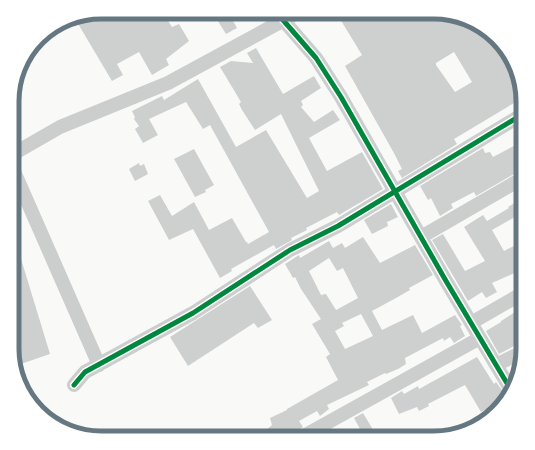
<svg xmlns="http://www.w3.org/2000/svg" width="535" height="450" font-family="Manrope,sans-serif">
<style>
.building{fill:#ced0d0;fill-rule:evenodd}
.lines{fill:none;stroke-linecap:round;stroke-linejoin:round}
.minor{stroke:#cccece;stroke-width:14}
.cycleway-casing{stroke:#fff;stroke-width:8}
.cycleway{stroke:#00873e;stroke-width:5}
.rim{fill:none;stroke:#657882;stroke-width:5}
</style>
<rect width="100%" height="100%" fill="#f9f9f8"/>
<!-- building -->
<path class="building" d="M 440,12 L 473,21 L 493,36 L 506,58 L 510,56 L 514,62 L 523,99 L 515,104 L 514,103 L 454,139 L 457,144 L 402,178 L 398,171 L 402,169 L 395,155 L 345,66 L 362,55 L 337,14 L 350,13 L 354,19 L 364,13 ZM 454,52 L 472,82 L 455,92 L 436,65 L 436,63 Z
M 214,15 L 230,15 L 237,28 L 226,34 Z
M 165,16 L 172,27 L 179,24 L 189,41 L 166,59 L 169,65 L 152,75 L 139,52 L 117,64 L 123,75 L 112,81 L 74,17 Z
M 256,48 L 283,94 L 314,76 L 321,88 L 301,101 L 303,105 L 301,107 L 314,122 L 333,110 L 340,120 L 309,138 L 327,171 L 362,152 L 383,189 L 339,215 L 337,212 L 306,228 L 307,230 L 291,238 L 292,240 L 276,249 L 274,245 L 231,269 L 232,271 L 220,278 L 193,229 L 169,240 L 148,201 L 160,195 L 172,216 L 194,202 L 209,230 L 232,218 L 246,242 L 247,242 L 248,244 L 269,232 L 210,125 L 203,129 L 186,102 L 149,119 L 158,135 L 143,143 L 135,129 L 139,126 L 134,119 L 135,117 L 132,111 L 162,96 L 164,100 L 198,79 L 236,147 L 266,130 L 307,198 L 319,191 L 281,114 L 255,130 L 242,110 L 239,104 L 241,102 L 220,67 L 231,61 L 253,63 L 247,53 Z
M 523,141 L 523,170 L 519,171 L 476,196 L 474,192 L 451,204 L 453,208 L 440,216 L 431,198 L 428,200 L 420,186 L 483,148 L 485,153 L 490,152 L 493,157 Z
M 194,149 L 214,185 L 205,190 L 206,192 L 195,197 L 174,159 Z
M 139,163 L 140,166 L 144,164 L 148,174 L 135,181 L 129,169 Z
M 523,198 L 523,229 L 515,217 L 492,230 L 504,251 L 523,241 L 523,263 L 515,267 L 517,272 L 492,283 L 497,292 L 486,298 L 482,292 L 468,301 L 432,240 L 443,234 L 465,271 L 485,261 L 464,227 L 483,215 L 487,221 L 509,208 L 508,207 Z
M 391,204 L 398,217 L 387,222 L 388,226 L 372,234 L 364,220 Z
M 363,237 L 380,263 L 415,245 L 433,275 L 409,288 L 410,290 L 396,298 L 372,311 L 382,330 L 413,315 L 422,333 L 455,315 L 462,325 L 460,326 L 465,336 L 454,343 L 450,337 L 444,341 L 443,338 L 405,358 L 406,364 L 398,369 L 386,374 L 385,373 L 367,382 L 369,385 L 327,405 L 329,409 L 320,416 L 317,411 L 299,421 L 303,427 L 293,434 L 286,438 L 269,438 L 265,431 L 272,425 L 270,418 L 287,410 L 287,409 L 338,380 L 326,357 L 330,354 L 312,324 L 321,319 L 301,289 L 295,277 L 293,278 L 285,264 L 299,255 L 300,258 L 329,241 L 333,248 L 342,243 L 345,248 ZM 329,258 L 337,271 L 343,268 L 358,298 L 336,310 L 326,294 L 321,295 L 309,271 ZM 361,314 L 373,336 L 345,349 L 335,331 L 344,326 L 342,323 Z
M 15,239 L 50,354 L 15,366 L 12,355 L 12,240 Z
M 250,286 L 272,320 L 258,328 L 254,323 L 188,366 L 170,337 Z
M 523,307 L 523,344 L 518,344 L 499,354 L 486,331 L 501,322 L 501,321 Z
M 477,357 L 494,384 L 496,382 L 507,397 L 500,406 L 498,403 L 481,412 L 465,385 L 428,404 L 429,406 L 419,411 L 417,407 L 399,414 L 391,398 L 394,396 L 402,391 L 404,394 L 418,386 L 419,389 Z
M 363,413 L 378,438 L 365,438 L 354,418 Z"/>
<g class="lines">
<!-- minor -->
<path class="minor" d="M 279,14 L 283,20 L 316,58 L 341,97 L 446,281 L 511,390
M 13,154 L 60,127 L 168,83 L 295,14
M 13,169 L 99,365
M 421,237 L 523,178
M 471,323 L 523,293
M 496,365 L 522,352
M 74,385 L 85,372 L 193,313 L 290,250 L 338,226 L 523,114
M 300,438 L 480,338"/>
<!-- cycleway casing -->
<g class="cycleway-casing">
<path id="cycleway" d="M 279,14 L 283,20 L 316,58 L 341,97 L 446,281 L 511,390
M 74,385 L 85,372 L 193,313 L 290,250 L 338,226 L 523,114"/>
</g>
<!-- cycleway -->
<use href="#cycleway" class="cycleway"/>
</g>
<!-- crop -->
<path d="M0 0H535V450H0ZM101 19H434A82 82 0 0 1 516 101V349A82 82 0 0 1 434 431H101A82 82 0 0 1 19 349V101A82 82 0 0 1 101 19Z" fill="#fff" fill-rule="evenodd"/>
<path class="rim" d="M101 19H434A82 82 0 0 1 516 101V349A82 82 0 0 1 434 431H101A82 82 0 0 1 19 349V101A82 82 0 0 1 101 19Z"/>
</svg>
